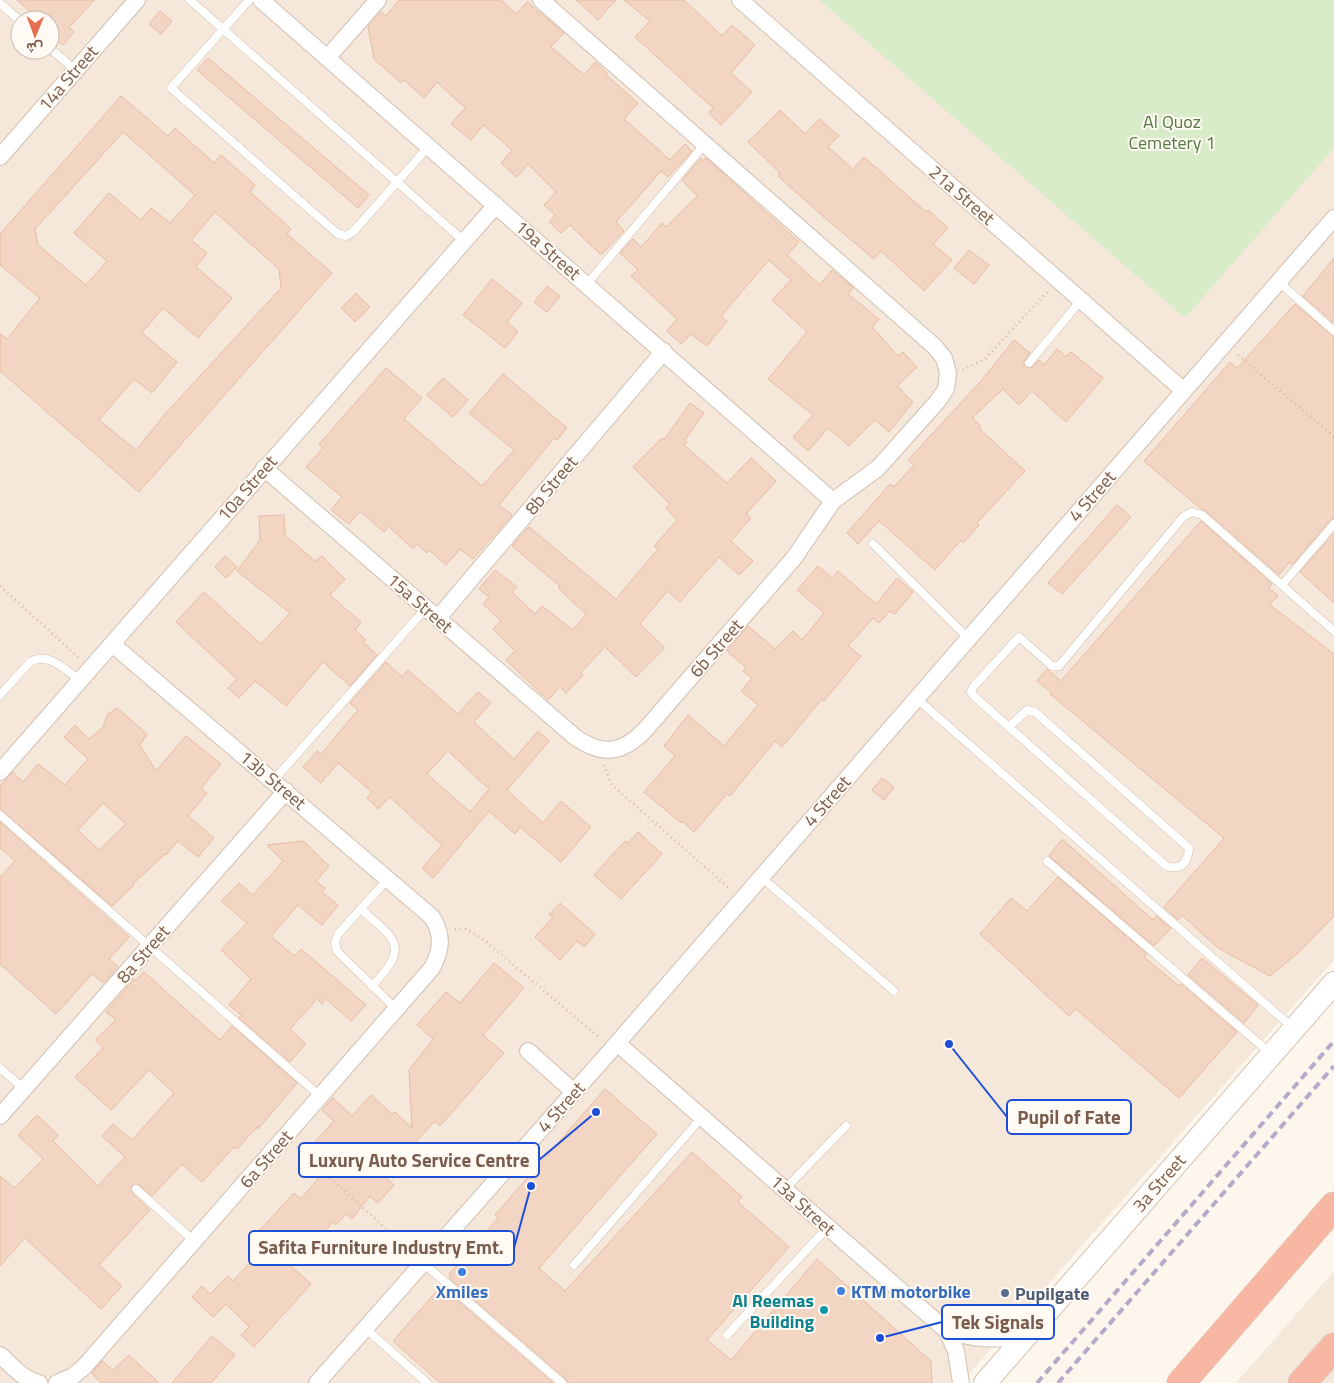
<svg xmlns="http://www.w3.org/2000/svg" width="1334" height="1383" font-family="'Titillium Web',Vazirmatn,sans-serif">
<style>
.residential{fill:#f5e8da;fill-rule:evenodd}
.green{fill:#d8ecc9}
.building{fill:#f3d5c3;stroke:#e6bba3;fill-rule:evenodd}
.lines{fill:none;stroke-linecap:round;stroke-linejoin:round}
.lane-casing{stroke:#d1beb0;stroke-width:9}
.street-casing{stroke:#d1beb0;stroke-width:18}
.secondary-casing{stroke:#d6c0b0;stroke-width:24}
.highway-casing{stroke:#dad1cd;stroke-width:29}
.path{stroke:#d9b8a5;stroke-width:3;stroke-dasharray:1 4;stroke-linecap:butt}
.lane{stroke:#fff;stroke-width:8}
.street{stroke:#fff;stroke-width:16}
.secondary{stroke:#fff;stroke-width:22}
.highway{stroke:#f7b7a3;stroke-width:28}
.rail{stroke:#b9a8c9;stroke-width:4;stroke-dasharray:8 5;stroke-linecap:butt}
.shop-dot{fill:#3f7fe0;stroke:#fffaf3;stroke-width:2}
.service-dot{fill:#5c6f8a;stroke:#fffaf3;stroke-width:2}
.culture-dot{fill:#0f9aa8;stroke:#fffaf3;stroke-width:2}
.labels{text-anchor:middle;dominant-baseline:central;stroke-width:4;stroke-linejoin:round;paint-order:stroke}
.street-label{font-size:18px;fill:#7a5c4d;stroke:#fffaf3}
.park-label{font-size:18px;fill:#537a41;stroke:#fffaf3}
.shop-label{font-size:18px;font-weight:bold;fill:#366cbe;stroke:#fffaf3}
.service-label{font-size:18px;font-weight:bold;fill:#4e5e75;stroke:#fffaf3;text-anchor:start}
.culture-label{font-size:18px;font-weight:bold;fill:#0d838f;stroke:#fffaf3;text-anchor:end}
.leader{fill:none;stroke:#1d4ed8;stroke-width:2}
.callout-dot{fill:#1d4ed8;stroke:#fffaf3;stroke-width:2}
.callout{fill:#fffaf3;stroke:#1d4ed8;stroke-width:2}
.callout-label{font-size:19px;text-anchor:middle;font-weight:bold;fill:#7a5c4d}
</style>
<rect width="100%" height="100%" fill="#fdf6ec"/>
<!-- residential -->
<path class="residential" d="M 0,0 L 1334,0 L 1334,960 L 961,1383 L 0,1383 ZM 20,20 L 50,20 L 50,50 L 20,50 Z
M 1334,1271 L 1334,1383 L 1236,1383 Z"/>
<!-- green -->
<path class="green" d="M 819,0 L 1334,0 L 1334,148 L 1185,318 Z"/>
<!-- building -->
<path class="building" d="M 17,0 L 95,0 L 69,27 L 74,32 L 63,45 L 50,34 L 50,20 L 40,20 Z
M 399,0 L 501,0 L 516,14 L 527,2 L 564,33 L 551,47 L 584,75 L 595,62 L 607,73 L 606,75 L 638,103 L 624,119 L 670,160 L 685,144 L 692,151 L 668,177 L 661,171 L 616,222 L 624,231 L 601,255 L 570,225 L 561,233 L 549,222 L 555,215 L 544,205 L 556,192 L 528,164 L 517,177 L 501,163 L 512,150 L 483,125 L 471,140 L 451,124 L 465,108 L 437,82 L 424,98 L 404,80 L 401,83 L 374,59 L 368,27 L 381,12 L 386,16 Z
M 576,0 L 616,0 L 598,20 Z
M 624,0 L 684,0 L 722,36 L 732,25 L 755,45 L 731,73 L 752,92 L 721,125 L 709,113 L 713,108 L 635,37 L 650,21 Z
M 160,11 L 172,21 L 161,34 L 149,24 Z
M 208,58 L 369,195 L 358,208 L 197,70 Z
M 121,96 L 168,136 L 175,128 L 214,163 L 221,155 L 255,185 L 250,192 L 291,229 L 287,234 L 332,273 L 139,492 L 0,371 L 0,334 L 7,339 L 40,298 L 0,265 L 0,234 ZM 123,132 L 195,195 L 170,223 L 151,208 L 141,220 L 109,193 L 74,233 L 107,261 L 86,285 L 38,245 L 35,229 ZM 215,212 L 279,269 L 281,288 L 166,413 L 136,450 L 99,420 L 134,379 L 152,393 L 177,362 L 142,333 L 163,308 L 198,338 L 232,298 L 196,267 L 207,253 L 191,240 Z
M 780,110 L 805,134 L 819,119 L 839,136 L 828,147 L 853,169 L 864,157 L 926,212 L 928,210 L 948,228 L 933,244 L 952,260 L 924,291 L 881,251 L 874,259 L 826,219 L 778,176 L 780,173 L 748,142 Z
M 701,158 L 703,161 L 706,158 L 799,242 L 787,255 L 820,285 L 832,270 L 853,288 L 848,294 L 879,319 L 872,327 L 898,356 L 903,352 L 917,367 L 897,386 L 913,402 L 889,432 L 875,420 L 849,446 L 828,428 L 808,451 L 793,437 L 813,415 L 768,379 L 807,332 L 772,300 L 791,280 L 769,260 L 721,316 L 727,321 L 707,346 L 691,334 L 681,344 L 667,331 L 677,319 L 631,276 L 638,270 L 620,253 L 633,239 L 641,247 L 662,223 L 666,227 L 697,196 L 682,180 Z
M 969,250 L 989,265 L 974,284 L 954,268 Z
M 1334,258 L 1334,323 L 1303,296 Z
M 492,279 L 522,303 L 507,322 L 518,332 L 505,348 L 463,315 Z
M 547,286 L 560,296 L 547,312 L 534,302 Z
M 356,293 L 370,307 L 355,322 L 341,308 Z
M 1295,304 L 1334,337 L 1334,518 L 1330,520 L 1292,565 L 1289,562 L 1279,575 L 1206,511 L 1200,508 L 1144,461 L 1230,362 L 1237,368 Z
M 1014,340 L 1030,353 L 1023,363 L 1028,368 L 1033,367 L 1039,360 L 1044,365 L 1057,349 L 1066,357 L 1071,352 L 1103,378 L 1066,422 L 1032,391 L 1019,405 L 1003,389 L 972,418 L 981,426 L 979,428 L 1025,471 L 977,523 L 979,525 L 963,543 L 961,540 L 935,570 L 879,521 L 858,544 L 847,533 L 890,484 L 894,487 L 914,465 L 908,460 L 981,381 Z
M 386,368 L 422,398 L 404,419 L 482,486 L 514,450 L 469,413 L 503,374 L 567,428 L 557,440 L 554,438 L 499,505 L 512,515 L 473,559 L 460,549 L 446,565 L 429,550 L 427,553 L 417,544 L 413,549 L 389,527 L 384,532 L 360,511 L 349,524 L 331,510 L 342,497 L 306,467 L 323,448 L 319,444 Z
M 443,378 L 468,400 L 453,417 L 427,395 Z
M 690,403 L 704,413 L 685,440 L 687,442 L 684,445 L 727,483 L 751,458 L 776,481 L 746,514 L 751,518 L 731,541 L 753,561 L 739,575 L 719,557 L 680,602 L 667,591 L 640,624 L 665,648 L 636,677 L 605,647 L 581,672 L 583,675 L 566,693 L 560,687 L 548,700 L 506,660 L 515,651 L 493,629 L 501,621 L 483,604 L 489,597 L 479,589 L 495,570 L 517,587 L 512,592 L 535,614 L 542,606 L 573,630 L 586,614 L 558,588 L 560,586 L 512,546 L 529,527 L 616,599 L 658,549 L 654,546 L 677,520 L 666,508 L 670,504 L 633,467 L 662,438 L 664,440 Z
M 1117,505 L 1131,517 L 1062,594 L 1048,583 Z
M 284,515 L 285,535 L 315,561 L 322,556 L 345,579 L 330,595 L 361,622 L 355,630 L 366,640 L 363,642 L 377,655 L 350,686 L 323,662 L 286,706 L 255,681 L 239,698 L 228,688 L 237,679 L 176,622 L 204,592 L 261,644 L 290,613 L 237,571 L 260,540 L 259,516 Z
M 1201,521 L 1272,584 L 1268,588 L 1278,595 L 1270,605 L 1334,654 L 1334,916 L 1299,952 L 1270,976 L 1218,948 L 1182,915 L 1178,920 L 1164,907 L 1224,838 L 1050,694 L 1051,692 L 1037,681 L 1047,669 L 1061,681 Z
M 1334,533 L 1334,603 L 1300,572 Z
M 225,556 L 237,567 L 226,578 L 215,567 Z
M 818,566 L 832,578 L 838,571 L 876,604 L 897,578 L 913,592 L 895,614 L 890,611 L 879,623 L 873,618 L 848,646 L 861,656 L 824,701 L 822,699 L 782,747 L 775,741 L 730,796 L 727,794 L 694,832 L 682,821 L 681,823 L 644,792 L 675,756 L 664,746 L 688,715 L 724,746 L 758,705 L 741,691 L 752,678 L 743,671 L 746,668 L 727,651 L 748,626 L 775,649 L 793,631 L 802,640 L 824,613 L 797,590 Z
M 386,662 L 402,677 L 408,670 L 458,714 L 478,692 L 491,703 L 474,722 L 514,759 L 538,731 L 549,741 L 507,790 L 543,823 L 561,801 L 591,827 L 561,862 L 520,827 L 515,834 L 489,811 L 433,878 L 422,868 L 442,845 L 390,797 L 378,809 L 367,798 L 372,792 L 338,763 L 321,783 L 303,767 L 317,751 L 321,754 L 358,710 L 350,703 ZM 448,751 L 489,789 L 470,812 L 427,774 Z
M 117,708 L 147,734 L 140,745 L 156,771 L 186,736 L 221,764 L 201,788 L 207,793 L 188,816 L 214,838 L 198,857 L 178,841 L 166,855 L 165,854 L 133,884 L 134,885 L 112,906 L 0,809 L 0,786 L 13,772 L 23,782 L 38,764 L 65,785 L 88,759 L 64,737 L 75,725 L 89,739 L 103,727 L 108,714 ZM 103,803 L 126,824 L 99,850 L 78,830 Z
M 882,778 L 894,787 L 884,800 L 872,790 Z
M 0,822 L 129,937 L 109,959 L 118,966 L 104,983 L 92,974 L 56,1014 L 0,964 L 0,877 L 15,861 L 0,848 Z
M 638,832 L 662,854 L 621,899 L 594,875 L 625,841 L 628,843 Z
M 1062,839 L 1153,920 L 1156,916 L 1171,928 L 1154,946 L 1049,856 Z
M 304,841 L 329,866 L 316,881 L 325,888 L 322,892 L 338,905 L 322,925 L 298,905 L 271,936 L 294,956 L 301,949 L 366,1005 L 351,1021 L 326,999 L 322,1004 L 317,999 L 290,1029 L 306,1044 L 290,1062 L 239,1018 L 241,1015 L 229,1005 L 251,979 L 221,950 L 247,923 L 221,901 L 239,883 L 253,895 L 283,861 L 267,845 Z
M 1058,877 L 1147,954 L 1144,957 L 1179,986 L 1181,984 L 1237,1032 L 1179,1098 L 1076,1009 L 1069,1016 L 980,934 L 1011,898 L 1027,911 Z
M 560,903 L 595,934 L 584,947 L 577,941 L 560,960 L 535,937 L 553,917 L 549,914 Z
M 1202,958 L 1258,1005 L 1244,1023 L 1188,975 Z
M 494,963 L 524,988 L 483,1035 L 504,1053 L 440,1126 L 435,1121 L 384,1176 L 394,1185 L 378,1203 L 370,1196 L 352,1219 L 346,1214 L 336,1225 L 333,1222 L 292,1267 L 311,1284 L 254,1347 L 241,1335 L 249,1327 L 226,1304 L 213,1317 L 192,1297 L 202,1286 L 210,1294 L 228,1276 L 233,1281 L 269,1242 L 258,1232 L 294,1193 L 301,1199 L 333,1160 L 314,1143 L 334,1121 L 322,1110 L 333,1098 L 352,1116 L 371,1095 L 392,1114 L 395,1112 L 412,1128 L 409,1070 L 433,1039 L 417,1025 L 446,992 L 460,1003 Z
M 144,972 L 220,1040 L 232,1026 L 297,1083 L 258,1129 L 257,1127 L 237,1149 L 234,1147 L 202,1182 L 182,1164 L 152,1196 L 138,1184 L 132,1186 L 132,1193 L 150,1210 L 99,1265 L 122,1286 L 101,1309 L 25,1238 L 0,1266 L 0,1176 L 14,1188 L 43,1159 L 18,1135 L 37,1115 L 58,1135 L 53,1141 L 98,1186 L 125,1157 L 102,1136 L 113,1124 L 132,1140 L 174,1093 L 149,1070 L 111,1110 L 75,1077 L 103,1048 L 95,1040 L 116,1020 L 106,1012 L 134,979 L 135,981 Z
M 605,1089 L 657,1134 L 539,1268 L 565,1291 L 692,1152 L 742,1197 L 738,1202 L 789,1247 L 707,1340 L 731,1360 L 817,1259 L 931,1361 L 932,1383 L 568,1383 L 566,1379 L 449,1278 L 451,1276 L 449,1274 L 498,1218 L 495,1215 Z
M 441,1286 L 553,1383 L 440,1383 L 393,1341 Z
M 212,1336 L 235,1355 L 211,1383 L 172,1383 Z
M 129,1355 L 159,1383 L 101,1383 L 92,1373 L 102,1361 L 113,1370 Z"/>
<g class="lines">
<!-- lane casing -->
<g class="lane-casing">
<path id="lane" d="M 190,0 L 464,241
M 249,0 L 171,88 L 338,234 L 346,236 L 353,232 L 429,146
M 0,3 L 20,21
M 50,48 L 75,70
M 1279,282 L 1334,331
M 587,284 L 705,144
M 1029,363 L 1081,300
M 873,544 L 968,638
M 1282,585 L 1334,524
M 0,695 L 30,662 C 48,651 65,670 80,680
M 916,698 L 1293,1028
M 1009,727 L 1027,710 L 1035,712 L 1189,848 C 1188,863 1181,871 1166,866 L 975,697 L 971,692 L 973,687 L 1019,637 L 1052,666 L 1059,666 L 1183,517 L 1192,512 L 1202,515 L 1334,631
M 274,780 L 426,608
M 0,815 L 321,1097
M 1047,861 L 1270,1053
M 761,877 L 894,991
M 388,879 L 338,934 L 335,943 L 337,951 L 396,1009
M 361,909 C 397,941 410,946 372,986
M 0,1068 L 24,1089
M 136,1189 L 194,1241
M 785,1189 L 846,1126
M 423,1263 L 562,1383
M 574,1265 L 702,1117
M 365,1328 L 427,1383
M 727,1335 L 828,1227"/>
</g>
<!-- street casing -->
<g class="street-casing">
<path id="street" d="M 261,0 L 833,501
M 740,0 L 1183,390
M 327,58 L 378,0
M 0,157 L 137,0
M 264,468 L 575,737 C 602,756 622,754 645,730 L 794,558 L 833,501 L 878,468 L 937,402 L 946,389 L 948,373 L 944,358 L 934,346 L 541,0
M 438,618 L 664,351
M 0,772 L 496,205
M 617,1043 L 947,1331 L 956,1351 L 961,1383
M 528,1051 L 574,1092
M 0,1116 L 286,791
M 947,1331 C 974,1339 998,1341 1026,1336
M 0,1355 C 12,1366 24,1380 39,1383
M 57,1383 L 73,1376 L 84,1367 L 432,968 C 442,949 443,935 432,917 L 112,644
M 317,1383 L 612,1049 L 1334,218"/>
</g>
<!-- secondary casing -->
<g class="secondary-casing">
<path id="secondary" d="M 985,1383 L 1334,983"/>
</g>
<!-- highway casing -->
<g class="highway-casing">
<path id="highway" d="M 1181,1383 L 1334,1206
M 1302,1383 L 1334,1347"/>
</g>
<!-- path -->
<path class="path" d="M 1238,355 L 1334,437
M 963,370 L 985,359 L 1047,292
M 0,586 L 79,658
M 604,765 L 612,785 L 621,793 L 730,889
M 455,929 L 466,929 L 484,940 L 600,1038
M 297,1147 L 410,1251"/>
<!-- lane -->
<use href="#lane" class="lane"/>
<!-- street -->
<use href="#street" class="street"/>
<!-- secondary -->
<use href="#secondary" class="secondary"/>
<!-- highway -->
<use href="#highway" class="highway"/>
<!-- rail -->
<path class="rail" d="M 1037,1383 L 1334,1041
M 1058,1383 L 1334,1066"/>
</g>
<!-- markers -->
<g class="shop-dot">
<circle cx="462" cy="1272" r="5"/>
<circle cx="841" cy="1291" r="5"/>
</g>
<circle class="service-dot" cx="1005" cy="1293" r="5"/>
<circle class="culture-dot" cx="824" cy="1310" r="5"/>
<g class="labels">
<!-- street labels -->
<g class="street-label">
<text transform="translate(68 78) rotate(-49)">14a Street</text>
<text transform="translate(962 195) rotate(41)">21a Street</text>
<text transform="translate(548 250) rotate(41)">19a Street</text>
<text transform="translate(551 485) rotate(-50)">8b Street</text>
<text transform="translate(247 488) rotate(-49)">10a Street</text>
<text transform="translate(1092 496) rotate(-49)">4 Street</text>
<text transform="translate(420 603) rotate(41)">15a Street</text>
<text transform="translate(716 648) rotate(-49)">6b Street</text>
<text transform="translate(273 780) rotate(40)">13b Street</text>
<text transform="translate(827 801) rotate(-49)">4 Street</text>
<text transform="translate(143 954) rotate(-49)">8a Street</text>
<text transform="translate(561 1107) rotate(-48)">4 Street</text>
<text transform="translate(266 1159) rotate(-49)">6a Street</text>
<text transform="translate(1159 1183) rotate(-49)">3a Street</text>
<text transform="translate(803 1205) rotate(42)">13a Street</text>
</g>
<!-- park labels -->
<g class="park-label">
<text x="1172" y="121">Al Quoz<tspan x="1172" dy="21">Cemetery 1</tspan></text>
</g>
<!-- shop labels -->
<g class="shop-label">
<text x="462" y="1291">Xmiles</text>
<text x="851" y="1291" text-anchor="start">KTM motorbike</text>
</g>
<!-- service labels -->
<g class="service-label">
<text x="1015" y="1293">Pupilgate</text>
</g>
<!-- culture labels -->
<g class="culture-label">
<text x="814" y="1300">Al Reemas<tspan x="814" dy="21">Building</tspan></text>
</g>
</g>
<!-- callouts -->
<path class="leader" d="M949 1044L1007 1117M596 1112L539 1160M531 1186L514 1248M880 1338L942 1322"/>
<g class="callout-dot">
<circle cx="949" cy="1044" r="5"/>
<circle cx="596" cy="1112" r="5"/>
<circle cx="531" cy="1186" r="5"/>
<circle cx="880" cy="1338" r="5"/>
</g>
<g class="callout">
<rect x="1007" y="1100" width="124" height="34" rx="5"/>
<rect x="299" y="1143" width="240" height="34" rx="5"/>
<rect x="249" y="1231" width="265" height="34" rx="5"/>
<rect x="942" y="1305" width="112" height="34" rx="5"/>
</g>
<g class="callout-label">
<text x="1069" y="1124">Pupil of Fate</text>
<text x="419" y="1167">Luxury Auto Service Centre</text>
<text x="381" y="1254">Safita Furniture Industry Emt.</text>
<text x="998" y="1329">Tek Signals</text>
</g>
<!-- north arrow -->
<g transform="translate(35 35) rotate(181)"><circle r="24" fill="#fffaf3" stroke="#cabbb1"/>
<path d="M0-4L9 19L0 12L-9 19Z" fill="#e76f51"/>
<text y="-8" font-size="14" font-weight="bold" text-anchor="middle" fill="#7a5c4d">ش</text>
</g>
</svg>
